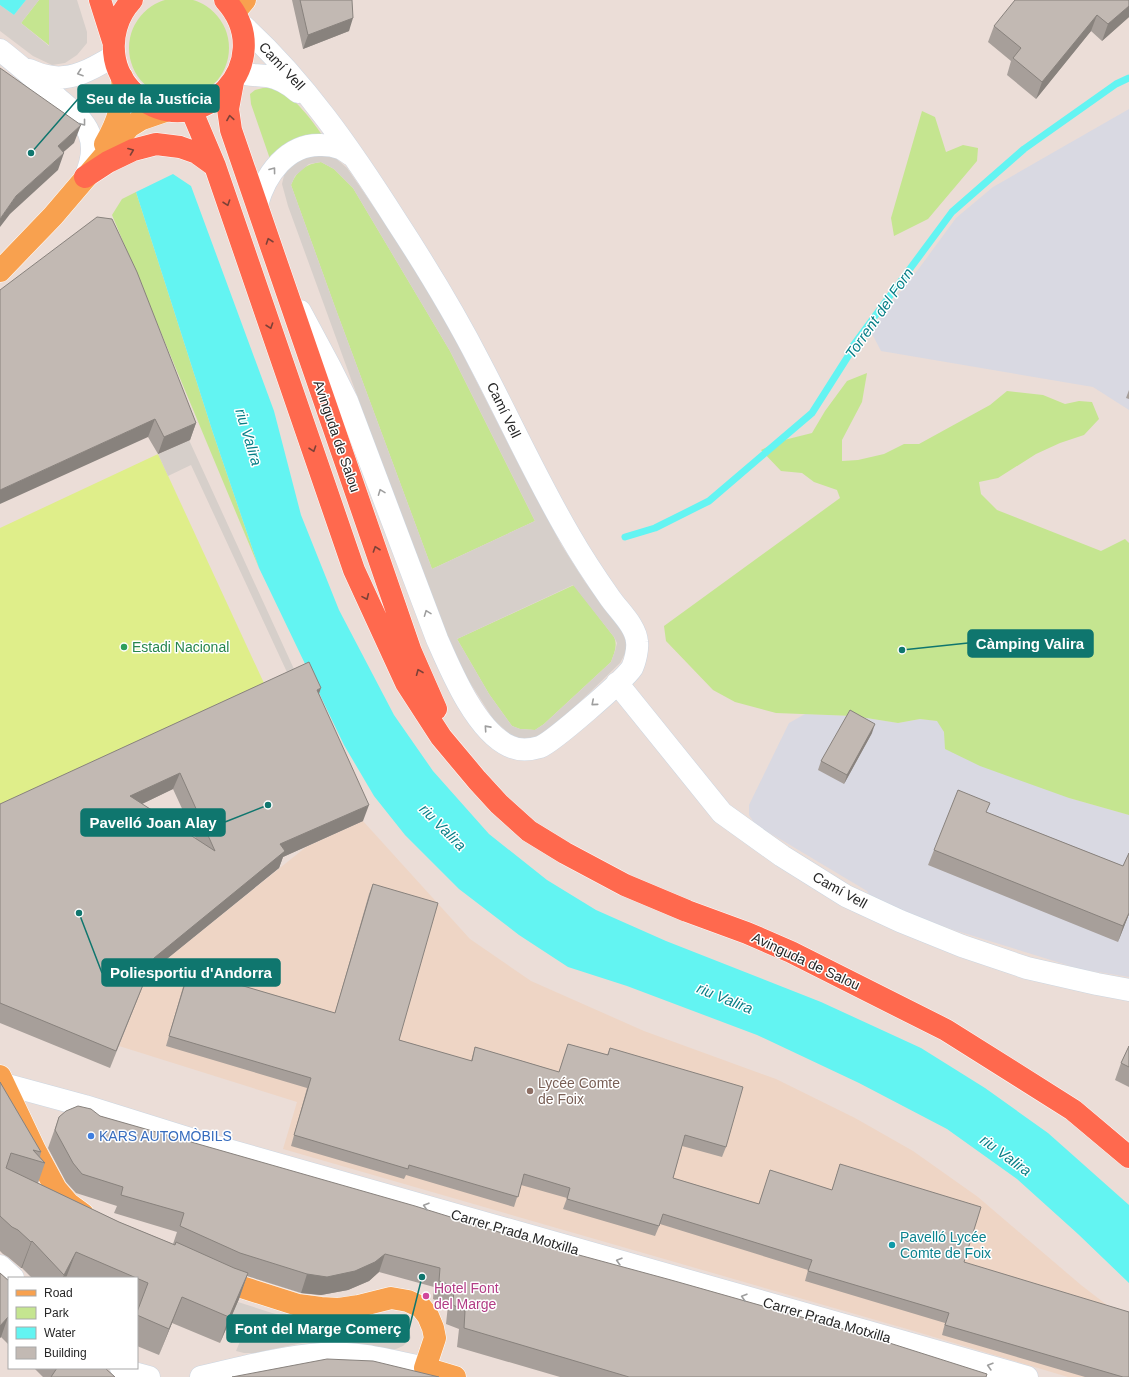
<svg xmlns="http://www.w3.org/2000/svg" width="1129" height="1377" font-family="Arial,sans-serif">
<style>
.industrial{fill:#d9d9e2}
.education{fill:#eed5c5}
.green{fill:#c5e590}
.pitch{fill:#dfee8a}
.plaza{fill:#d6cfca;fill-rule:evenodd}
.water{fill:#63f4f2}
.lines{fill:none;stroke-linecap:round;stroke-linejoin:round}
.stream{stroke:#63f4f2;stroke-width:7}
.minor-casing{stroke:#ccd6e1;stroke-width:23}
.major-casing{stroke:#fff;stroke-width:23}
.highway-casing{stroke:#fff;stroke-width:23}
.minor{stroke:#fff;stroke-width:22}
.major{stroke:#f8a14f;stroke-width:22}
.highway{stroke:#ff694e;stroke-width:22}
.wall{fill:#a79f9a;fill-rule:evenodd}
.shaded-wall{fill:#88827d}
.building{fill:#c2b9b3;stroke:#88827d;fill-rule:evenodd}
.oneway{stroke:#9e9e9e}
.oneway2{stroke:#7d4137}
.leisure-dot{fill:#2e9e5b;stroke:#fff;stroke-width:1.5}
.education-dot{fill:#8d6e63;stroke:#fff;stroke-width:1.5}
.shop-dot{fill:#3f7fe0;stroke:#fff;stroke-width:1.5}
.culture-dot{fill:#0f9aa8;stroke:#fff;stroke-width:1.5}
.hotel-dot{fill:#d1479c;stroke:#fff;stroke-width:1.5}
.labels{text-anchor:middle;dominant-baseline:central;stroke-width:3;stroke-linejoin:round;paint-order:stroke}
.street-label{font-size:14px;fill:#272727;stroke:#fff}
.leisure-label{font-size:14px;fill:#27864d;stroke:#fff;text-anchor:start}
.education-label{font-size:14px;fill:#785e54;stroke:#fff;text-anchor:start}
.shop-label{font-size:14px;fill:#366cbe;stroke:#fff;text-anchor:start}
.culture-label{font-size:14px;fill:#0d838f;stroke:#fff;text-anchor:start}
.hotel-label{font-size:14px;fill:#b23c85;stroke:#fff;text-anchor:start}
.water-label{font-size:15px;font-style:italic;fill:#087f87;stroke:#fff}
.leader{fill:none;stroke:#0f766e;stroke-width:1.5}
.callout-dot{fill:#0f766e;stroke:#fff;stroke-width:1.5}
.callout{fill:#0f766e;stroke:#0f766e;stroke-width:1.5}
.callout-label{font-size:15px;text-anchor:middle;font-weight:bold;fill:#fff}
</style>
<rect width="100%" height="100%" fill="#ebddd7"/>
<!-- industrial -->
<path class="industrial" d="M 1129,109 L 1129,410 L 1093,387 L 881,351 L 870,330 L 920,267 L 956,218 L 993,187 Z
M 805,714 L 854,716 L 898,723 L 920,719 L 938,721 L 944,732 L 1069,798 L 1129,815 L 1129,977 L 1080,969 L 957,931 L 872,900 L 867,891 L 755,824 L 749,815 L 749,805 L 789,723 Z"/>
<!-- education -->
<path class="education" d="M 363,821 L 470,939 L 531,981 L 644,1031 L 776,1079 L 855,1118 L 913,1151 L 978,1197 L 1081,1285 L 1129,1322 L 1129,1377 L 1068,1377 L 914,1331 L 283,1149 L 297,1102 L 119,1046 L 147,975 L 306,847 Z"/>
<!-- green -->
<path class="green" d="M129 48a50 50 0 1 1 100 0a50 50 0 1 1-100 0Z
M 39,0 L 49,0 L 50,46 L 21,23 Z
M 263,88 C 268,88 275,88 279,90 C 295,98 312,120 322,135 C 298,133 286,143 270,159 L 251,104 L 250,94 L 255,90 Z
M 922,111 L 935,117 L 946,152 L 963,145 L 978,148 L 977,161 L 928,219 L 894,236 L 891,218 Z
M 321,162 L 334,169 L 353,188 L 450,351 L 535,521 L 432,569 L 335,307 L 291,185 C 297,170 306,164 321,162 Z
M 136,192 L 213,433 L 259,568 L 112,215 L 122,199 Z
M 867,373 L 862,402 L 842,440 L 842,461 L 858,460 L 884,454 L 904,444 L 919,444 L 990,405 L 1007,391 L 1043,395 L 1065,404 L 1079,401 L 1092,402 L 1099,419 L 1084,435 L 1060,443 L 1036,454 L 998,478 L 979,482 L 981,494 L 997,510 L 1101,551 L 1125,539 L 1129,543 L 1129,815 L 1069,798 L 980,766 L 945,749 L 944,732 L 937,721 L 920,719 L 898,723 L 854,716 L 776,713 L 735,702 L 713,690 L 666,641 L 664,626 L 840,498 L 837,490 L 814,482 L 802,473 L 781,471 L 761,450 L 780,441 L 812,433 L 825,411 L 847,381 Z
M 574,585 L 614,637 C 618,646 614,653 611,662 L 544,724 L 535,730 L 520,729 L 512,726 L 489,694 L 457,639 Z"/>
<!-- pitch -->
<path class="pitch" d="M 158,454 L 269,694 L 0,818 L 0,528 Z"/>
<!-- plaza -->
<path class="plaza" d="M 26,0 L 39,0 L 21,23 L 49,46 L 49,0 L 77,0 L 87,32 L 87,43 L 77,55 L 65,63 L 52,65 L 33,56 L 0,31 L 0,5 L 14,15 Z
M 332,155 L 347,168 L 409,258 L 455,339 L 523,473 L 562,546 L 585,582 L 621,629 L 627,641 L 627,650 L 620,663 L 548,733 L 527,740 L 515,739 L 493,719 L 457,662 L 410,541 L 288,206 L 282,184 L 286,167 L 302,156 ZM 321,162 L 334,169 L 353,188 L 450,351 L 535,521 L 432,569 L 335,307 L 291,185 L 295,176 L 309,164 ZM 573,585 L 614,637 L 617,643 L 615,651 L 611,662 L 544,724 L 535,730 L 520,729 L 512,726 L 489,694 L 457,639 Z
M 189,440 L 299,680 L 292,683 L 191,465 L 168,476 L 158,454 Z
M 238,1302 L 272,1313 L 307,1322 L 330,1324 L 351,1322 L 386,1315 L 396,1315 L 404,1319 L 408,1327 L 411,1338 L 403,1346 L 396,1349 L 386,1349 L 350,1342 L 302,1343 L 255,1353 L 244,1353 L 236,1351 L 244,1332 L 227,1326 Z"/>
<!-- water -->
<path class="water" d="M 0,0 L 26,0 L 14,15 L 0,5 Z
M 173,174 L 191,186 L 274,411 L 301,515 L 339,610 L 394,715 L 433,771 L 489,834 L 547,880 L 596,910 L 666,941 L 821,1002 L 921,1048 L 985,1088 L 1048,1133 L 1129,1205 L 1129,1283 L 1078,1234 L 1017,1179 L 947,1129 L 859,1083 L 757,1035 L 627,986 L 568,967 L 519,935 L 459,889 L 405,835 L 374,796 L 344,745 L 259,568 L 213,433 L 136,192 Z"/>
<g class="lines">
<!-- stream -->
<path class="stream" d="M 625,537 L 655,528 L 709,501 L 812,413 L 852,350 L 852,347 L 952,212 L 1024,149 L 1116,84 L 1129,78"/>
<!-- minor casing -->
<g class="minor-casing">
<path id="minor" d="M 241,24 C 304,81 352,151 397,222 C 427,268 455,314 480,363 C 510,420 537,480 570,536 C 582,557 596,578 610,598 C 619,611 636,626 637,642 C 638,649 635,662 632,668 C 624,680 553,742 540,747 C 530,750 519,751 509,746 C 476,731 451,671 437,639 L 347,401 L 330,367 L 300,311
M 0,50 C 18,64 36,80 54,95 C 66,106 83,118 89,133 C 95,148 91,164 85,177
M 29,70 C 34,72 40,75 47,76 C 71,82 94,68 114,56
M 238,73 C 247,75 257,75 267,76 C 278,78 289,84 298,92
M 257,205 C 265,175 287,143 322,145 C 328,145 334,146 340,148 C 345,150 349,154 353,156
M 617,683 L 722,813 L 782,856 L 846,896 L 900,921 L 962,946 L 1027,968 L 1097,984 L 1129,990
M 4,1084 L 85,1106 L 200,1142 L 1027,1377
M 0,1266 L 13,1278
M 121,1368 L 127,1371 L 149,1377
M 201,1377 C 241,1368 281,1357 322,1354 C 356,1351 392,1361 425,1368"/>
</g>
<!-- major casing -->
<g class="major-casing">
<path id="major" d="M 235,12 L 245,0
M 105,144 C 118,122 124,102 122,77
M 0,271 L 53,216 L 129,127 L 142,119 L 168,110
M 0,1076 L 35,1150 L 56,1189 L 68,1203 L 83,1214
M 215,1277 L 229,1283 L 298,1305 L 321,1308 L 339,1309 L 359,1306 L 391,1298 L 408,1301 L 421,1307 L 428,1316 L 433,1328 L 435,1338 L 425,1368 L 455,1377"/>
</g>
<!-- highway casing -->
<g class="highway-casing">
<path id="highway" d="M 100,0 L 113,41
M 132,0 C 117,16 111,38 115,59 C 118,74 127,88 139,97 C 200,145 281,61 225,0
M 233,82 L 228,109 L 231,130 L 275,258 L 411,652 L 436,709
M 191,109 L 215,166 L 354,570 L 406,683 L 441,737 L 477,780 L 499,804 L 529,831 L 565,853 L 625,885 L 687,911 L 747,933 L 791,952 L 946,1030 L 1073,1110 L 1129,1157
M 85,177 L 108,162 L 133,150 L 156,144 L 180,147 L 197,153 L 215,166"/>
</g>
<!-- minor -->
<use href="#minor" class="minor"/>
<!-- major -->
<use href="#major" class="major"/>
<!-- highway -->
<use href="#highway" class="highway"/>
</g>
<!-- wall -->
<path class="wall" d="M 292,0 L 352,0 L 349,31 L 303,49 Z
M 1129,0 L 1129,17 L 1102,41 L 1091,31 L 1036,99 L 1007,75 L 1011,61 L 988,42 L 994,26 Z
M 0,290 L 196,423 L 190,440 L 158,454 L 148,437 Z
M 1129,390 L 1129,399 L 1126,398 Z
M 319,694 L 363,821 L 283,857 L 279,868 L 147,975 L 110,1068 L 0,1023 L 0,804 ZM 173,789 L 196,839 L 142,804 Z
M 872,733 L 844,784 L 818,770 L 821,761 Z
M 986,812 L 1123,866 L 1129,853 L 1129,914 L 1118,942 L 928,865 L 934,850 Z
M 373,884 L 399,1040 L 471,1061 L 475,1047 L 559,1072 L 568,1044 L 607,1055 L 610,1048 L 726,1147 L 722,1157 L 682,1146 L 673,1178 L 759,1204 L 770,1170 L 832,1190 L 840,1164 L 964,1262 L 1129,1377 L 1085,1377 L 942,1335 L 945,1323 L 805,1281 L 808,1270 L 660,1224 L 655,1236 L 563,1209 L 567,1198 L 521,1185 L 514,1207 L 406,1175 L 404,1179 L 291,1146 L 307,1088 L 166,1046 L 185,980 L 189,970 L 335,1013 L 369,894 Z
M 1129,1046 L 1129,1087 L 1115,1080 L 1121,1063 Z
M 0,1082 L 41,1152 L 40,1157 L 45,1163 L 38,1183 L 119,1222 L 173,1244 L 177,1232 L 114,1213 L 117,1206 L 76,1193 L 66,1182 L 48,1148 L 59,1117 L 100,1116 L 986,1377 L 560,1377 L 457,1347 L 459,1329 L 446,1324 L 448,1305 L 433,1299 L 434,1287 L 379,1272 L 369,1281 L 348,1290 L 321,1295 L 301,1293 L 247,1276 L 239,1299 L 220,1343 L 172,1323 L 159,1355 L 137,1346 L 137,1312 L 138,1309 L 137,1309 L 137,1278 L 32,1278 L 22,1268 L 21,1268 L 8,1257 L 3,1254 L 0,1251 Z
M 0,1273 L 9,1281 L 9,1345 L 1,1337 L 0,1338 Z
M 34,1368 L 105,1368 L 115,1377 L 43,1377 Z"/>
<!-- shaded-wall -->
<path class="shaded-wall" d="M 1129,6 L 1129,17 L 1102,41 L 1108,24 Z
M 1097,15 L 1091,31 L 1036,99 L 1042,82 Z
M 353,18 L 349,31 L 303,49 L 308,35 Z
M 81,125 L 74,143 L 51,163 L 58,146 Z
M 64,153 L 58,170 L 10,214 L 0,227 L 0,219 L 16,196 Z
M 155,419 L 148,437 L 0,504 L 0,490 Z
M 196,423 L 190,440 L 158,454 L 164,437 Z
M 321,688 L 315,705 L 317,690 Z
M 875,724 L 872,733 L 844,784 L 847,775 Z
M 180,773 L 173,789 L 123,813 L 130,796 Z
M 369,805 L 363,821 L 283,857 L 279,868 L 147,975 L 110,1068 L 154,958 L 280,844 Z
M 1129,913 L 1129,914 L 1118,942 L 1123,926 Z
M 32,1241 L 22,1268 L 21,1268 L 31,1242 Z
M 76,1252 L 66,1278 L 62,1278 L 64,1275 Z
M 385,1254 L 379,1272 L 369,1281 L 348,1290 L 321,1295 L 301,1293 L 307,1274 Z
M 248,1273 L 239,1299 L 220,1343 L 229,1317 Z
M 182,1297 L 172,1323 L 159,1355 L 169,1329 Z
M 8,1317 L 1,1337 L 0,1338 L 0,1326 Z"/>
<!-- building -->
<path class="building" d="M 300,0 L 352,0 L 353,18 L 308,35 Z
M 1015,0 L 1129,0 L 1129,6 L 1108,24 L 1097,15 L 1042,82 L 1013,58 L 1021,48 L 994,26 Z
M 0,68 L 81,125 L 58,146 L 64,153 L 16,196 L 0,219 Z
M 97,217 L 112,219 L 137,272 L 196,423 L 164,437 L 155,419 L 0,490 L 0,290 Z
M 309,662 L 321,688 L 317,690 L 369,805 L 280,844 L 285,851 L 154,958 L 116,1051 L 0,1003 L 0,804 ZM 180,773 L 215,851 L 130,796 Z
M 850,710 L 875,724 L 847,775 L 821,761 Z
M 958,790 L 990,803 L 986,812 L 1123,866 L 1129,853 L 1129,913 L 1123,926 L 934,850 Z
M 373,884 L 438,903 L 399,1040 L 472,1061 L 475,1047 L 559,1072 L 568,1044 L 608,1055 L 610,1048 L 743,1087 L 726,1147 L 685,1135 L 673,1178 L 759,1204 L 770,1170 L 832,1190 L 840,1164 L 981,1207 L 964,1262 L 1129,1312 L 1129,1377 L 1123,1377 L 945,1325 L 949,1313 L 808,1271 L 812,1260 L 663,1214 L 659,1226 L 567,1199 L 570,1188 L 524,1174 L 518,1197 L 409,1165 L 408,1169 L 294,1135 L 311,1078 L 169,1036 L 189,970 L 335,1013 Z
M 1129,1046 L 1129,1067 L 1121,1063 Z
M 0,1082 L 41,1152 L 33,1150 L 45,1163 L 11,1153 L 6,1168 L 119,1222 L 175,1245 L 176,1242 L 234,1268 L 248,1273 L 229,1317 L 182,1297 L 169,1329 L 137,1315 L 137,1312 L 148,1283 L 76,1252 L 64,1275 L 32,1241 L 31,1242 L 18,1230 L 12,1227 L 0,1216 Z
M 78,1106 L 91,1109 L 100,1116 L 415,1206 L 531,1242 L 671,1280 L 858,1333 L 987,1374 L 986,1377 L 629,1377 L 464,1328 L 465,1311 L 453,1305 L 454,1286 L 439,1281 L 440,1268 L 385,1254 L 375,1262 L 355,1271 L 327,1277 L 307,1274 L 240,1253 L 180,1226 L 184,1213 L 121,1195 L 123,1187 L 82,1174 L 73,1163 L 55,1130 L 59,1117 L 66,1111 Z
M 0,1273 L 9,1281 L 9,1318 L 8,1317 L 0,1326 Z
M 327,1359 L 373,1361 L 439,1377 L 232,1377 Z
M 57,1368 L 105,1368 L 115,1377 L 51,1377 Z"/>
<!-- one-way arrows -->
<defs><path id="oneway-chevron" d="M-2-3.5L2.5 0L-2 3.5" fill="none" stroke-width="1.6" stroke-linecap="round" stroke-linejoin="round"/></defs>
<g class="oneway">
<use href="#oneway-chevron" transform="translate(80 73) rotate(161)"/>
<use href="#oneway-chevron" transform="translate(83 123) rotate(52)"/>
<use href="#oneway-chevron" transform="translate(273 170) rotate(-53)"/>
<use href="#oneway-chevron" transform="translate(381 492) rotate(-111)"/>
<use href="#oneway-chevron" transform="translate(427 613) rotate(-111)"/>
<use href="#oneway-chevron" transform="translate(594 703) rotate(139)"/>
<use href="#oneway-chevron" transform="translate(487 728) rotate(-132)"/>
<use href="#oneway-chevron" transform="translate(426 1206) rotate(-164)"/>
<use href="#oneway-chevron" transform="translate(619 1261) rotate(-164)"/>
<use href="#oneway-chevron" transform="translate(744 1297) rotate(-164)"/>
<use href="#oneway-chevron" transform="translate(990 1366) rotate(-164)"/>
</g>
<g class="oneway2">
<use href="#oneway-chevron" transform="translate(230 118) rotate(-99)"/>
<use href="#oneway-chevron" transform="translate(131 151) rotate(-21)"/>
<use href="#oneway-chevron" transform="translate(227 203) rotate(71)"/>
<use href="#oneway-chevron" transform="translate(269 241) rotate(-109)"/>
<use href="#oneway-chevron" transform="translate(270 326) rotate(71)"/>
<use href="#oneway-chevron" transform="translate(313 449) rotate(71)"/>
<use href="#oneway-chevron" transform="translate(376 549) rotate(-109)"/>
<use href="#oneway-chevron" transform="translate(366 597) rotate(66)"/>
<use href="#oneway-chevron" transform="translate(419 672) rotate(-112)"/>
</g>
<!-- markers -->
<circle class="leisure-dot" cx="124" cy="647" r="4"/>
<circle class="education-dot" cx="530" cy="1091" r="4"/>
<circle class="shop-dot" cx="91" cy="1136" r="4"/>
<circle class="culture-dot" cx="892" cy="1245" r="4"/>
<circle class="hotel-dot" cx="426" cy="1296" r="4"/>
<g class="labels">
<!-- street labels -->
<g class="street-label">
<text transform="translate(282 66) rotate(47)">Camí Vell</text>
<text transform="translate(504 410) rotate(64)">Camí Vell</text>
<text transform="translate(337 436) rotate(71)">Avinguda de Salou</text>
<text transform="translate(840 890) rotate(29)">Camí Vell</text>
<text transform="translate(806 961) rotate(25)">Avinguda de Salou</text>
<text transform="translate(515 1232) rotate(16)">Carrer Prada Motxilla</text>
<text transform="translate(827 1320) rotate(16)">Carrer Prada Motxilla</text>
</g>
<!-- leisure labels -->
<g class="leisure-label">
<text x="132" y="647">Estadi Nacional</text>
</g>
<!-- education labels -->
<g class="education-label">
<text x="538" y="1083">Lycée Comte<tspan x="538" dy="16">de Foix</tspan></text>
</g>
<!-- shop labels -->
<g class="shop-label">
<text x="99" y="1136">KARS AUTOMÒBILS</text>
</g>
<!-- culture labels -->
<g class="culture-label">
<text x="900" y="1237">Pavelló Lycée<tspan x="900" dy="16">Comte de Foix</tspan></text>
</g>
<!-- hotel labels -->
<g class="hotel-label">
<text x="434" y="1288">Hotel Font<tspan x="434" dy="16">del Marge</tspan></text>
</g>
<!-- water labels -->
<g class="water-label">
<text transform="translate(879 313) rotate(-55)">Torrent del Forn</text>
<text transform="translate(249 437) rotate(73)">riu Valira</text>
<text transform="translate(443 827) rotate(45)">riu Valira</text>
<text transform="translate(725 998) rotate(22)">riu Valira</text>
<text transform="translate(1006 1155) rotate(36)">riu Valira</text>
</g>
</g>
<!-- callouts -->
<path class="leader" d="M31 153L78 99M902 650L968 643M268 805L225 822M79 913L102 973M422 1277L409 1329"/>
<g class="callout-dot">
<circle cx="31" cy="153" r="4"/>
<circle cx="902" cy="650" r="4"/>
<circle cx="268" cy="805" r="4"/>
<circle cx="79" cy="913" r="4"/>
<circle cx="422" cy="1277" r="4"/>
</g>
<g class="callout">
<rect x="78" y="85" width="141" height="27" rx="4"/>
<rect x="968" y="630" width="125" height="27" rx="4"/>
<rect x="81" y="809" width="144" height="27" rx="4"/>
<rect x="102" y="959" width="178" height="27" rx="4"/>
<rect x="227" y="1315" width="182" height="27" rx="4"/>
</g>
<g class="callout-label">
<text x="149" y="104">Seu de la Justícia</text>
<text x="1030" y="649">Càmping Valira</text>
<text x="153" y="828">Pavelló Joan Alay</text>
<text x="191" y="978">Poliesportiu d'Andorra</text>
<text x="318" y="1334">Font del Marge Comerç</text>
</g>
<!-- legend -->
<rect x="8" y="1277" width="130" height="92" fill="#ffffff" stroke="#a9a9a9"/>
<rect x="16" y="1290" width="20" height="6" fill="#f8a14f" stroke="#a9a9a9"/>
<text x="44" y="1297" font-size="12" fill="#272727">Road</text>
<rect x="16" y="1307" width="20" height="12" fill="#c5e590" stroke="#a9a9a9"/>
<text x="44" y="1317" font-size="12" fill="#272727">Park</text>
<rect x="16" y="1327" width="20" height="12" fill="#63f4f2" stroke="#a9a9a9"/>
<text x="44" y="1337" font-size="12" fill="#272727">Water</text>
<rect x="16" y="1347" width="20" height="12" fill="#c2b9b3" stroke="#a9a9a9"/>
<text x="44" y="1357" font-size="12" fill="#272727">Building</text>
</svg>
